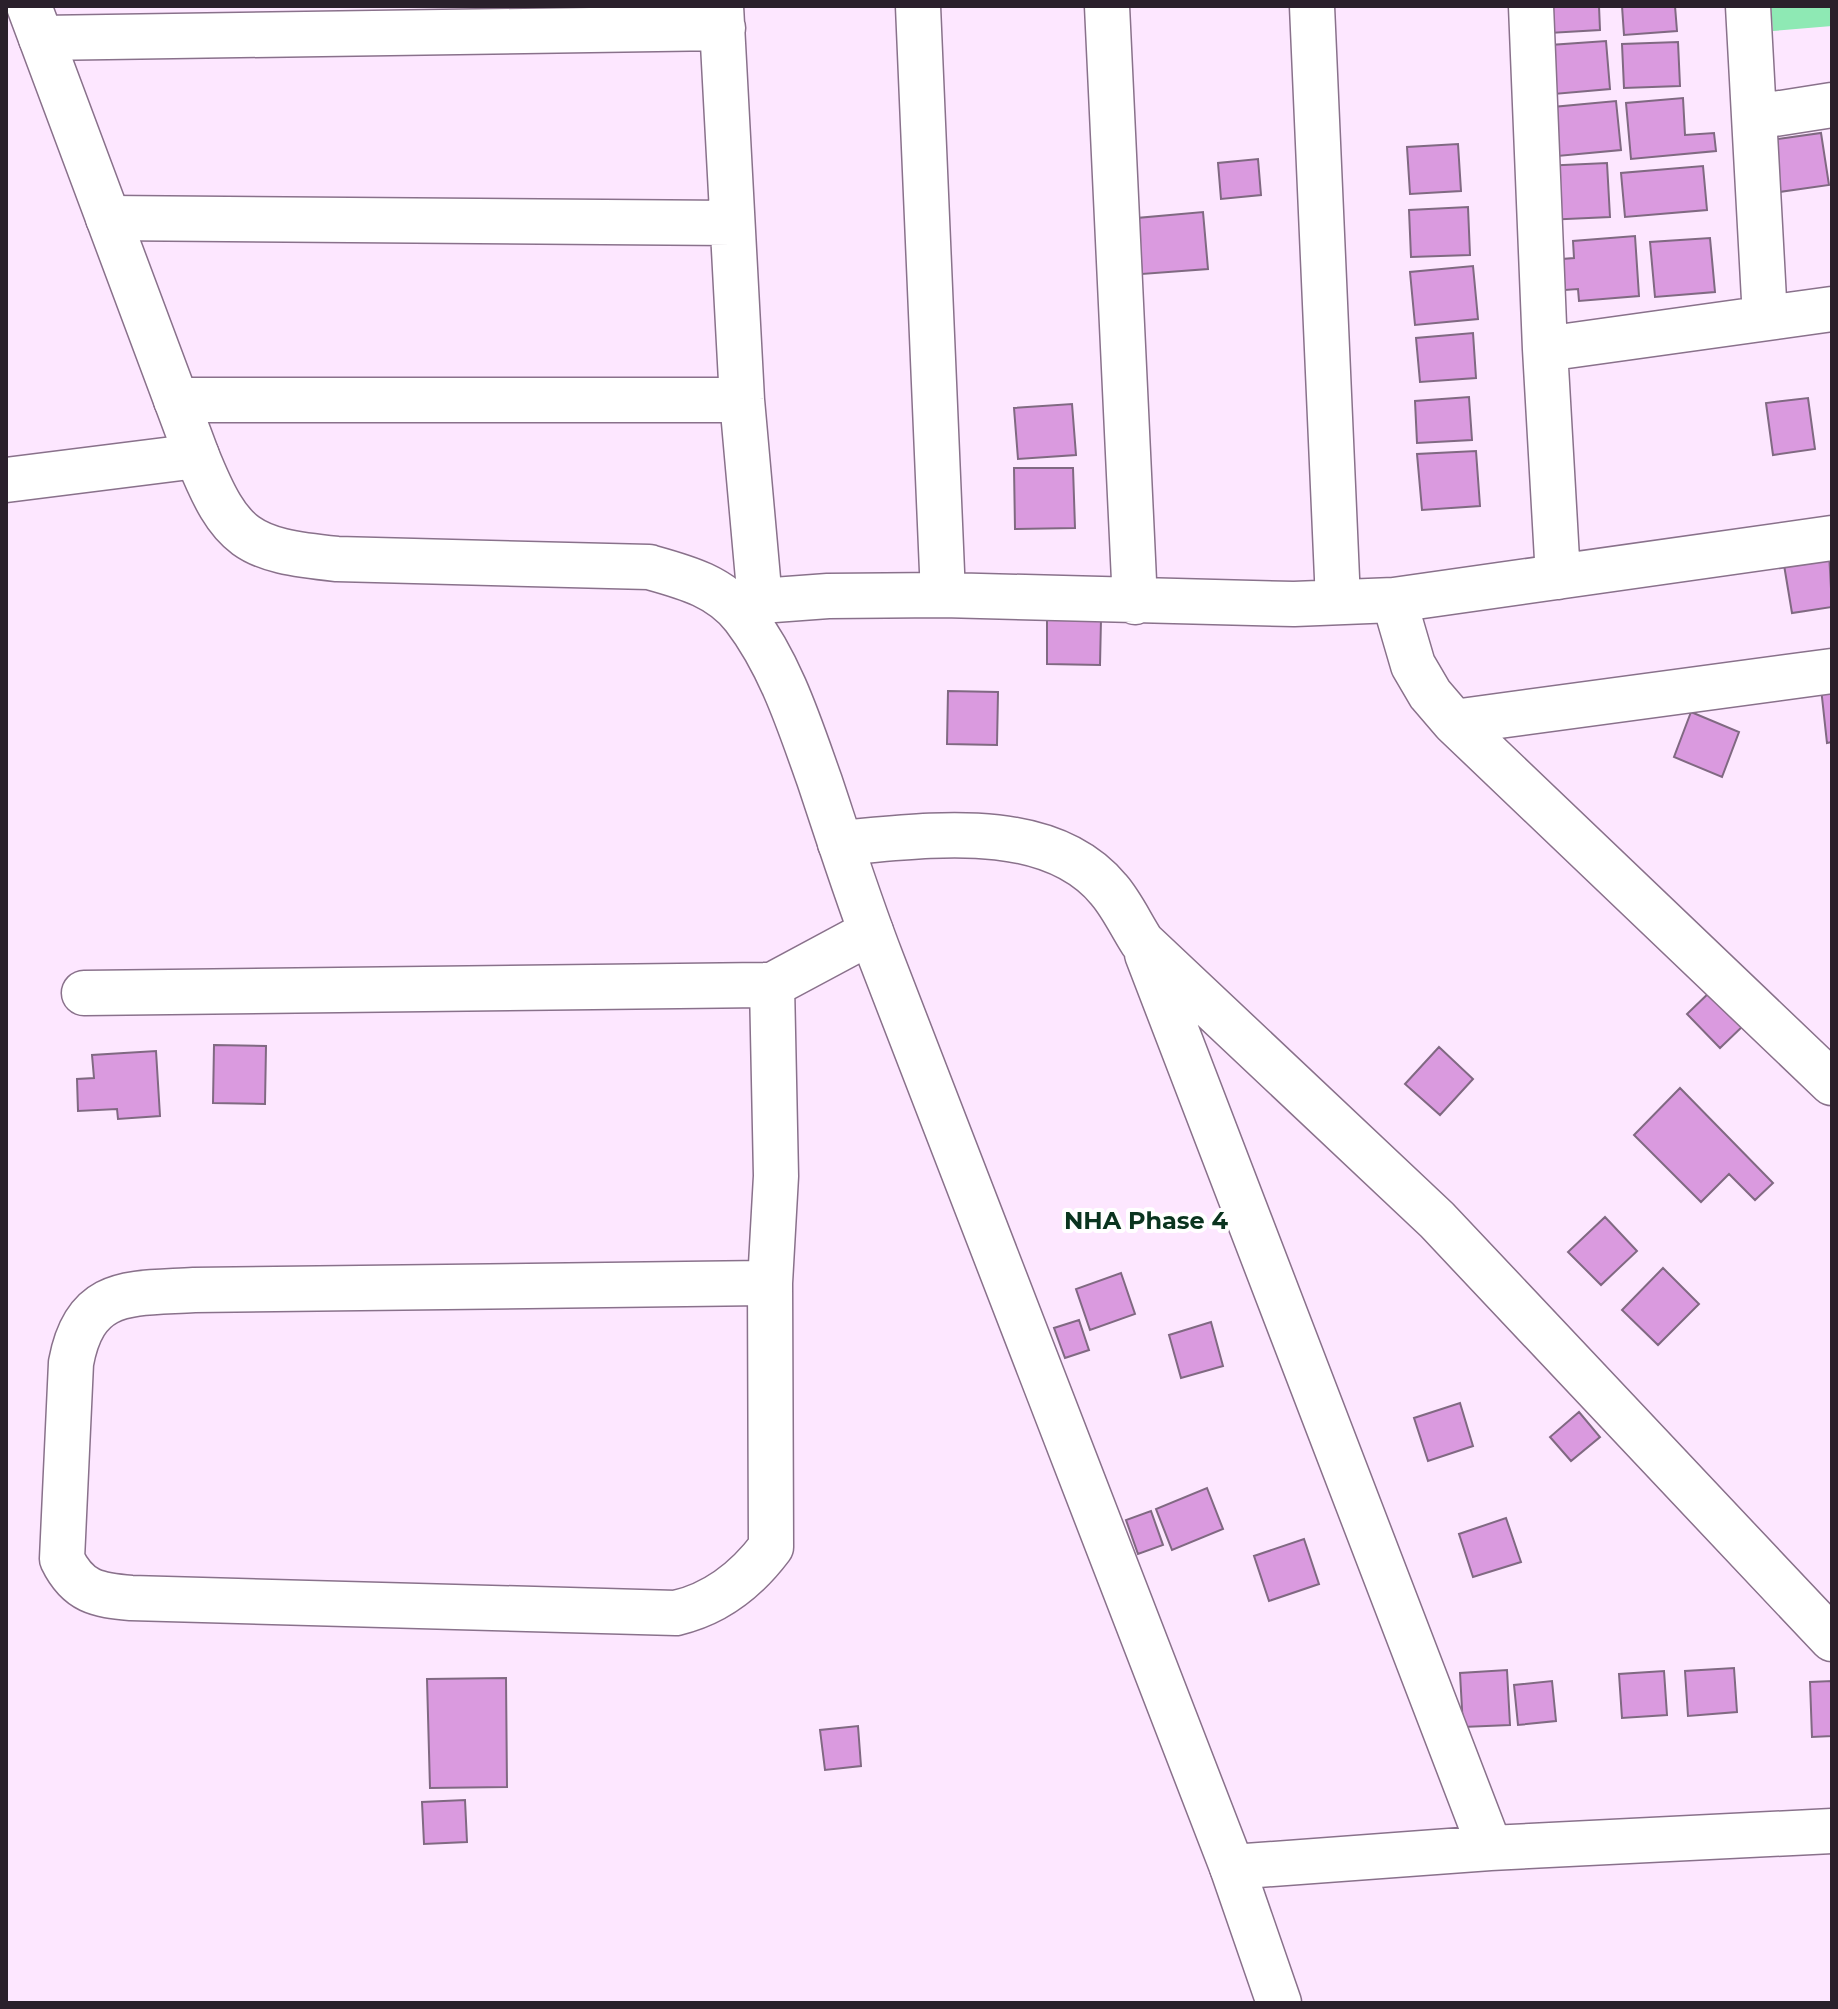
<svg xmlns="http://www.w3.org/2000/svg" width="1838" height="2009" font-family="Montserrat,sans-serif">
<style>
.green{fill:#8ee9b4}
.building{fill:#da9adf;stroke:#806982;stroke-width:2}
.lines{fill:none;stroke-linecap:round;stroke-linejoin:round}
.minor-casing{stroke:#89718b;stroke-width:47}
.major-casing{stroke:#89718b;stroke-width:47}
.minor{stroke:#fff;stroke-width:44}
.major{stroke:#fff;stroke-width:44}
.labels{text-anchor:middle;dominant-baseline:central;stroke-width:8;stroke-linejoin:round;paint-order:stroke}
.neighbourhood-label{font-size:24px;font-weight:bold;fill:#0a341f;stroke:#fff}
</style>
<rect width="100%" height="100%" fill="#fde7ff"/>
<!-- green -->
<path class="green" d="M 1771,6 L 1832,6 L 1832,26 L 1773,31 Z"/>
<!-- building -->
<path class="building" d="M 1548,6 L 1599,6 L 1600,30 L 1549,33 Z
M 1622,6 L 1675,6 L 1677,31 L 1624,35 Z
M 1606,41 L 1610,89 L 1554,94 L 1550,45 Z
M 1678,42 L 1680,86 L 1624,88 L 1622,44 Z
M 1683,98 L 1685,135 L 1714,133 L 1716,151 L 1631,159 L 1626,103 Z
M 1616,101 L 1621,150 L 1547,157 L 1542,108 Z
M 1821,133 L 1829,185 L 1779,192 L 1771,140 Z
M 1458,144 L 1461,191 L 1410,194 L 1407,147 Z
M 1258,159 L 1261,195 L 1221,199 L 1218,163 Z
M 1607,163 L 1610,217 L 1545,220 L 1542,166 Z
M 1703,166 L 1707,210 L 1625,217 L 1621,173 Z
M 1468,207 L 1470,255 L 1411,257 L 1409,210 Z
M 1203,212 L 1208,269 L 1142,274 L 1137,218 Z
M 1635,236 L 1639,296 L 1579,301 L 1578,289 L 1565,290 L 1562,259 L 1574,258 L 1573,241 Z
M 1710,238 L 1715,292 L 1655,297 L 1650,242 Z
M 1473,266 L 1478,319 L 1415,325 L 1410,272 Z
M 1473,333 L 1476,378 L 1420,382 L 1416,338 Z
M 1469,397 L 1472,440 L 1417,443 L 1415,401 Z
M 1808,398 L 1815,449 L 1773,455 L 1766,403 Z
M 1072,404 L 1076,455 L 1018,459 L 1014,408 Z
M 1476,451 L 1480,506 L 1422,510 L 1417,454 Z
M 1014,468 L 1073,468 L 1075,528 L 1015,529 Z
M 1829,552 L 1832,607 L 1792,613 L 1783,559 Z
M 1047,619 L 1101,619 L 1100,665 L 1047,664 Z
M 1832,687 L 1832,742 L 1827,743 L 1821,688 Z
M 948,691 L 998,692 L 997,745 L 947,744 Z
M 1691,712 L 1739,732 L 1722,777 L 1674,757 Z
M 1713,989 L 1746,1023 L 1720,1048 L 1687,1014 Z
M 214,1045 L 266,1046 L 265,1104 L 213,1103 Z
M 1439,1047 L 1473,1079 L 1440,1115 L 1405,1084 Z
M 156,1051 L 160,1116 L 118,1119 L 117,1109 L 78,1111 L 77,1079 L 94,1078 L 92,1055 Z
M 1680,1088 L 1773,1183 L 1755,1200 L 1729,1174 L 1701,1202 L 1634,1135 Z
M 1605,1217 L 1637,1251 L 1601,1285 L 1568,1252 Z
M 1663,1268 L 1699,1304 L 1658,1345 L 1622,1310 Z
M 1121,1273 L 1135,1314 L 1090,1330 L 1076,1289 Z
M 1079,1320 L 1089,1350 L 1065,1358 L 1054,1328 Z
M 1211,1322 L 1223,1366 L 1181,1378 L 1169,1335 Z
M 1460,1403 L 1473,1446 L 1428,1461 L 1414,1418 Z
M 1579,1412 L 1600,1437 L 1571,1461 L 1550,1437 Z
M 1207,1488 L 1223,1529 L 1172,1550 L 1156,1509 Z
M 1151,1511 L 1163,1545 L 1138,1554 L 1126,1520 Z
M 1506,1518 L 1521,1562 L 1473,1577 L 1459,1534 Z
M 1304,1539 L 1319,1584 L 1269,1601 L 1254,1556 Z
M 1734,1668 L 1737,1712 L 1688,1716 L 1685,1671 Z
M 1507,1670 L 1510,1725 L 1463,1727 L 1460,1673 Z
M 1664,1671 L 1667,1715 L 1622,1718 L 1619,1674 Z
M 506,1678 L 507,1787 L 430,1788 L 427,1679 Z
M 1552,1681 L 1556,1721 L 1518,1725 L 1514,1685 Z
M 1832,1681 L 1832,1736 L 1812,1737 L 1810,1682 Z
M 858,1726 L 861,1766 L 825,1770 L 820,1730 Z
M 465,1800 L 467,1842 L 424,1844 L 422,1802 Z"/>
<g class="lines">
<!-- minor casing -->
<g class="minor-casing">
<path id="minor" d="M 721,6 L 742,400 L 760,601
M 918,6 L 943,595
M 1107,6 L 1135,602
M 1312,6 L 1338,601
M 1531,6 L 1545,349 L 1558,577
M 1748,6 L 1765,318
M 41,38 L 723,28
M 1755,117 L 1832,105
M 108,218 L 732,223
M 1545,349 L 1832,309
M 176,400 L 742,400
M 6,480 L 197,456
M 1394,600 L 1413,665 L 1430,694 L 1454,722 L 1832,1083
M 743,615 L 760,601 L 828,596 L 943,595 L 1294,604 L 1394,600 L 1832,538
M 1454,722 L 1832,671
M 840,843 C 924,836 1048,816 1109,890 C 1122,905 1131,925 1142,942 L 1437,1220 L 1832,1639
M 1147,954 L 1490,1848
M 84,993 L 772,985 L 871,932
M 770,1283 L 194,1290 C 129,1294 85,1287 71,1363 L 62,1559 C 78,1592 97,1595 131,1598 L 676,1613 C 715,1604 747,1579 771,1547 L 770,1283 L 776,1176 L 772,985
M 1232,1867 L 1490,1848 L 1832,1831"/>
</g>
<!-- major casing -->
<g class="major-casing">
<path id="major" d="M 29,6 L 197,456 C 231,540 247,550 337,559 L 649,567 C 685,577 720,586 744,617 C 781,665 800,726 820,782 C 840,842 859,902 882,961 C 998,1263 1115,1565 1232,1867 L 1279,2003"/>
</g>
<!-- minor -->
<use href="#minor" class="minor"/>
<!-- major -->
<use href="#major" class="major"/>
</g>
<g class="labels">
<!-- neighbourhood labels -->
<g class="neighbourhood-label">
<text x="1146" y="1220">NHA Phase 4</text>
</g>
</g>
<!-- border -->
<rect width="1838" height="2009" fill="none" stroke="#2a202b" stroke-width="16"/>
</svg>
